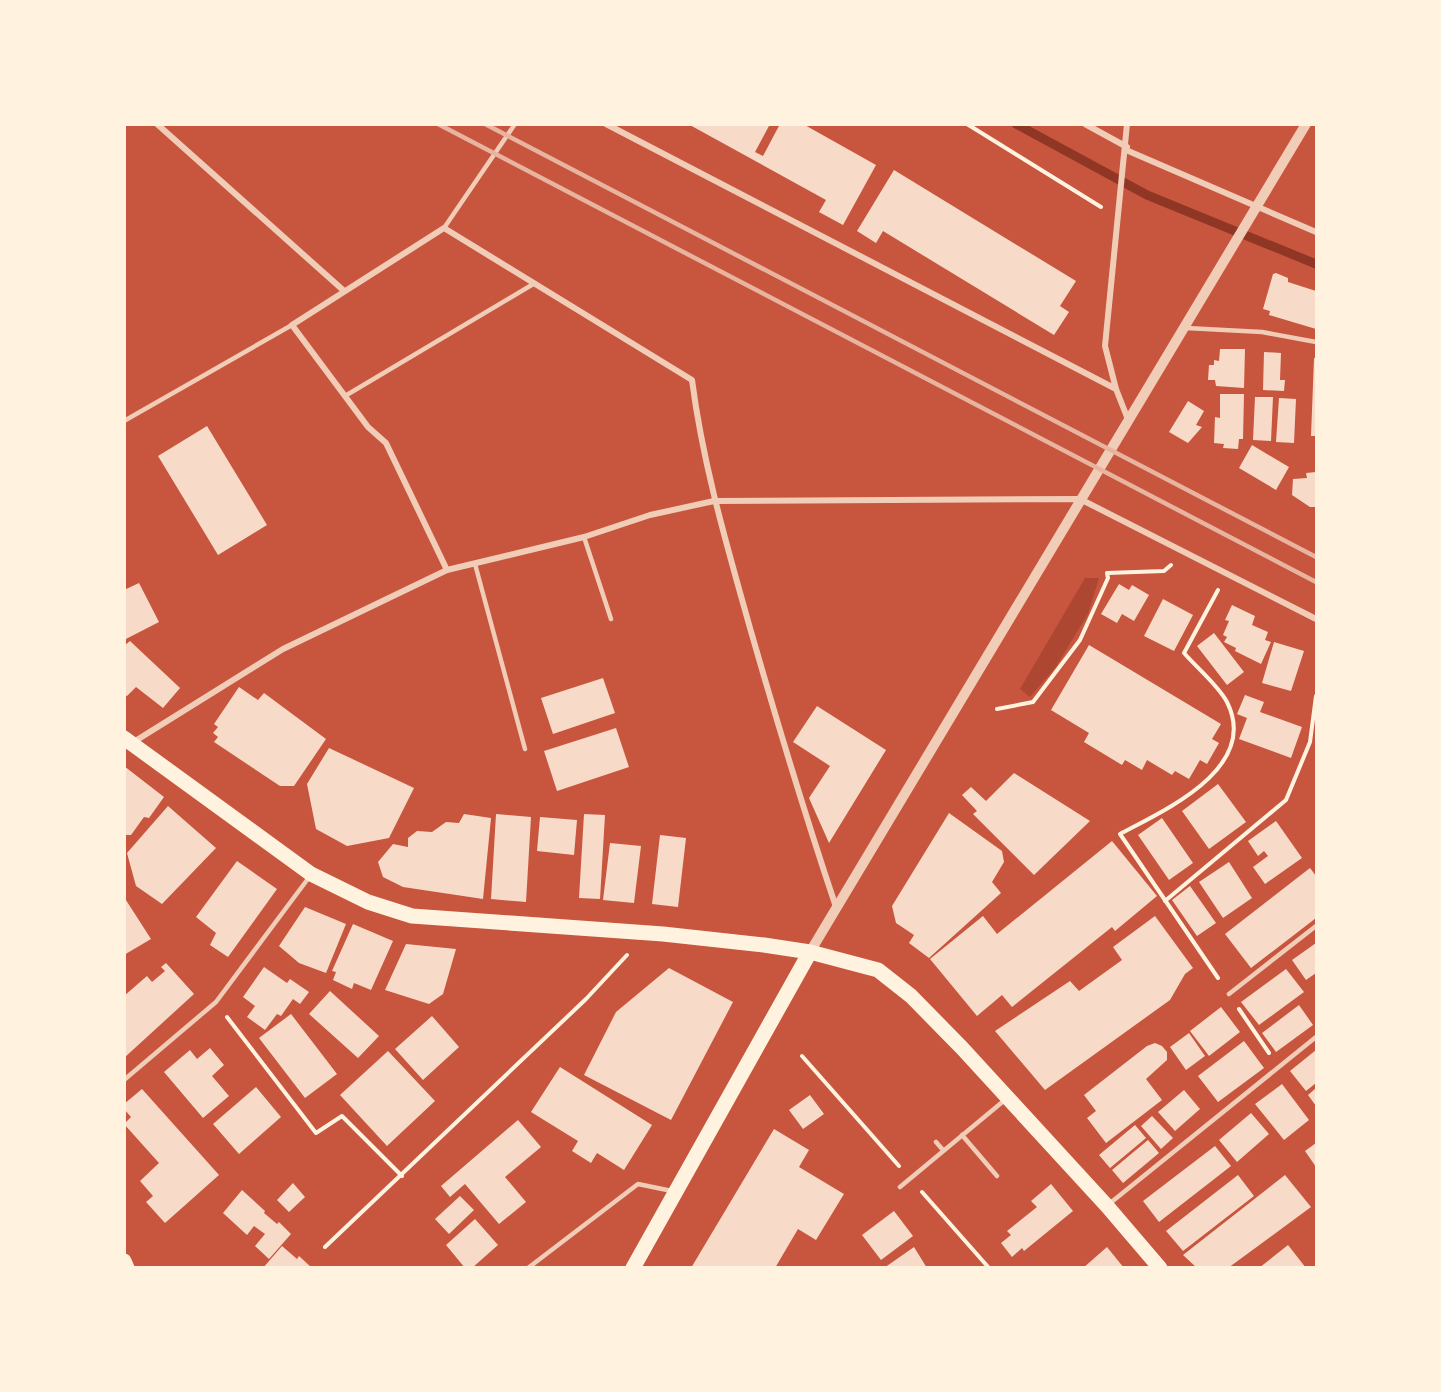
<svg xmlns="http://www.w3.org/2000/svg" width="1441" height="1392" font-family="'Playfair Display',serif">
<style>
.green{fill:#ae4732}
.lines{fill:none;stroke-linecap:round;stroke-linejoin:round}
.stream{stroke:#8f3625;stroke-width:9}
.building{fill:#f7dbc8}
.path{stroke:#fff3e0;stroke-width:4}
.service{stroke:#f1ccb7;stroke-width:4.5}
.minor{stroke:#f1ccb7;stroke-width:6}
.tertiary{stroke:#f1ccb7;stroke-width:10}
.primary{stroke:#fff3e0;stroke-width:15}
.rail{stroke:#e9b49f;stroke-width:4.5}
</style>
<rect width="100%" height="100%" fill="#c8553d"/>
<!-- green -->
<path class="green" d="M 1085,578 L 1099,578 L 1088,614 L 1055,668 L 1030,697 L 1020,689 Z"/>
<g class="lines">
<!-- stream -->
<path class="stream" d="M 1016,124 L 1147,195 L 1316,264"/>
</g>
<!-- building -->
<path class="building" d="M 688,124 L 770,124 L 755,152 L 763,156 L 780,124 L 803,124 L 876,165 L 843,225 L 819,212 L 826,200 Z
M 894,170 L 1076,281 L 1060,306 L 1069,312 L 1054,335 L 883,231 L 876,243 L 857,231 Z
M 1276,273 L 1288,278 L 1288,282 L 1316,291 L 1316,329 L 1269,315 L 1270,311 L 1263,309 L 1273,274 Z
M 1220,349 L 1245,349 L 1244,388 L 1216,386 L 1215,380 L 1208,380 L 1209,365 L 1214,365 L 1214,360 L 1219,361 Z
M 1264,352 L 1281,353 L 1280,380 L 1285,380 L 1284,391 L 1263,390 Z
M 1314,358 L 1316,358 L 1316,436 L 1311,436 Z
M 1220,394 L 1244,394 L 1243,439 L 1239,439 L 1238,449 L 1223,448 L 1224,444 L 1214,443 L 1215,417 L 1220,418 Z
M 1255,397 L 1273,397 L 1271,441 L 1253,440 Z
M 1279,398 L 1296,399 L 1294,443 L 1276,442 Z
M 1188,401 L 1204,411 L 1196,425 L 1202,427 L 1188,443 L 1169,432 Z
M 207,426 L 267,525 L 218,555 L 158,456 Z
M 1252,445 L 1289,467 L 1276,490 L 1239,468 Z
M 1316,472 L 1316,507 L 1310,507 L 1292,495 L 1293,479 L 1307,478 L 1306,473 Z
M 139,583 L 159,622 L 124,640 L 124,590 Z
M 1119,584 L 1129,590 L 1132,585 L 1149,595 L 1134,621 L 1122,614 L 1117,623 L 1101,614 Z
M 1163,599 L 1193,615 L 1174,651 L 1144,636 Z
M 1232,605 L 1255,616 L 1252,625 L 1268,632 L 1265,640 L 1271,642 L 1261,664 L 1235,651 L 1236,648 L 1224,642 L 1227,637 L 1223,635 L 1229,621 L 1225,620 Z
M 1214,633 L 1244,672 L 1227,685 L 1197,646 Z
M 130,641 L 180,688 L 163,708 L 136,687 L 127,696 L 124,694 L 124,646 Z
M 1274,642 L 1304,651 L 1291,691 L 1262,683 Z
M 1089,645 L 1221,724 L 1212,739 L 1219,743 L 1207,764 L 1200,760 L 1189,779 L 1175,771 L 1172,775 L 1147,760 L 1142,770 L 1125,760 L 1122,765 L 1084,742 L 1089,733 L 1051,710 Z
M 603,678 L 615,713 L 553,734 L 541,698 Z
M 239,687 L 258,700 L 264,693 L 326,739 L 294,786 L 280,786 L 214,742 L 218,737 L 213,733 L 218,727 L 214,724 Z
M 1245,695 L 1264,702 L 1260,712 L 1302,727 L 1291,758 L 1239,739 L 1247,718 L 1237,714 Z
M 817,706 L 886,750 L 829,843 L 809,798 L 830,766 L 793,742 Z
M 616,728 L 629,767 L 557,791 L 544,751 Z
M 329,748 L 414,788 L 389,838 L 347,846 L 316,829 L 307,784 Z
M 124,766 L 164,797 L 149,818 L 144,817 L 131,835 L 124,835 Z
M 1014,773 L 1090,821 L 1034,875 L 973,814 L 977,811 L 962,795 L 971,787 L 986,801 Z
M 1218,784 L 1246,822 L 1209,849 L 1182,811 Z
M 168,806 L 216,848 L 162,904 L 136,886 L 127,853 Z
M 949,813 L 1002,851 L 1004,862 L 992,882 L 1001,893 L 929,958 L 909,943 L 914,935 L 896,923 L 892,906 Z
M 464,814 L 491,818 L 483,899 L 403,887 L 383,877 L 378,862 L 393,844 L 408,847 L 408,838 L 417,831 L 432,832 L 446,822 L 459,823 Z
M 496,814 L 531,817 L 526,902 L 491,899 Z
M 584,814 L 605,815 L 600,899 L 579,898 Z
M 540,817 L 577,820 L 574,855 L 537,851 Z
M 1162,818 L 1193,863 L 1169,880 L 1138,835 Z
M 1276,821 L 1302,858 L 1265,884 L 1253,867 L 1268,856 L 1264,851 L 1258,856 L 1248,841 Z
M 660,835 L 686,838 L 678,907 L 652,904 Z
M 1112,841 L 1157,896 L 1115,931 L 1112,927 L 1012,1007 L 1002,995 L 977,1016 L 930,959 L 983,916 L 997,934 Z
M 610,843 L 641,846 L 634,903 L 603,900 Z
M 237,861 L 277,889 L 228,957 L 210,945 L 216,933 L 196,917 Z
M 1229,862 L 1252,898 L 1223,918 L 1199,882 Z
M 1310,868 L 1316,876 L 1316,918 L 1251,968 L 1225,934 Z
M 1190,886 L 1216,923 L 1197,936 L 1172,900 Z
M 124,897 L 151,939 L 124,955 Z
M 305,907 L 346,924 L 326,973 L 299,963 L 279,946 Z
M 1155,916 L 1193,968 L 1185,974 L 1170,1000 L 1045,1090 L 995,1031 L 1070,981 L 1079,991 L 1122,960 L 1113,947 Z
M 353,924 L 393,941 L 371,990 L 354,983 L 352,989 L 333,980 L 336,972 L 332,971 Z
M 1316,943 L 1316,973 L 1306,980 L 1292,960 Z
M 406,944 L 456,949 L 443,994 L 429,1004 L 385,990 Z
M 166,963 L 194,994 L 124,1058 L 124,996 L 147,976 L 152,982 L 165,971 L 161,967 Z
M 264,967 L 287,983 L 290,979 L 309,992 L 300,1004 L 293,999 L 281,1016 L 277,1014 L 265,1030 L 247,1017 L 255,1006 L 243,997 Z
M 669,968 L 733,1002 L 671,1120 L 584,1075 L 616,1012 Z
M 1286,969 L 1304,992 L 1259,1025 L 1241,1002 Z
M 330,991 L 379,1036 L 358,1058 L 309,1014 Z
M 1299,1005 L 1313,1025 L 1276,1052 L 1262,1033 Z
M 1221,1007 L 1240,1032 L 1209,1056 L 1190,1031 Z
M 291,1014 L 337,1074 L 305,1098 L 259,1038 Z
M 432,1016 L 459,1047 L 423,1080 L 395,1049 Z
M 1189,1033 L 1205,1056 L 1186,1070 L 1170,1047 Z
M 1244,1041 L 1264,1068 L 1218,1102 L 1198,1076 Z
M 1155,1043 L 1162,1046 L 1167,1052 L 1167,1060 L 1146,1079 L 1162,1100 L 1106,1143 L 1087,1118 L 1096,1111 L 1084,1095 L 1147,1046 Z
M 210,1048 L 224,1065 L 212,1076 L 229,1096 L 203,1118 L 164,1072 L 190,1050 L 197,1059 Z
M 1316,1050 L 1316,1083 L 1306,1091 L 1290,1071 Z
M 388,1051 L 435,1101 L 387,1146 L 340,1095 Z
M 560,1067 L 652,1125 L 624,1170 L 597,1153 L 591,1163 L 572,1151 L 578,1141 L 531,1112 Z
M 1282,1084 L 1309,1120 L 1284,1140 L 1255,1104 Z
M 256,1087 L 281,1117 L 239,1154 L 213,1124 Z
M 1316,1088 L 1316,1106 L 1308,1095 Z
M 142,1089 L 219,1175 L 165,1223 L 146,1202 L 153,1196 L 140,1181 L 159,1163 L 124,1124 L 131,1117 L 124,1109 L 124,1104 Z
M 1184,1090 L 1200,1109 L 1175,1131 L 1158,1112 Z
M 810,1095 L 824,1114 L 803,1129 L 789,1110 Z
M 1251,1113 L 1269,1134 L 1237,1162 L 1219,1140 Z
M 1152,1116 L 1173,1138 L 1161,1149 L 1141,1126 Z
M 518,1120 L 541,1147 L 505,1177 L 526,1202 L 499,1224 L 465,1184 L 450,1197 L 441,1186 Z
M 1135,1125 L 1146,1138 L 1110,1168 L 1099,1155 Z
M 774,1129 L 809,1150 L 799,1167 L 844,1194 L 816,1240 L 798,1229 L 775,1268 L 691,1268 Z
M 1148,1140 L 1159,1153 L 1123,1183 L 1112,1170 Z
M 1316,1143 L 1316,1167 L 1305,1151 Z
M 1215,1146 L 1231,1166 L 1159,1222 L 1143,1201 Z
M 1238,1175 L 1254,1196 L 1183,1251 L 1166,1231 Z
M 1285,1175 L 1311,1207 L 1228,1268 L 1197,1268 L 1183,1255 Z
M 293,1183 L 305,1197 L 289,1212 L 277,1200 Z
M 1051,1184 L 1073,1211 L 1024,1251 L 1022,1248 L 1012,1257 L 1001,1243 L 1011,1235 L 1007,1231 L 1037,1207 L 1031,1201 Z
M 242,1190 L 265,1211 L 264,1213 L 277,1224 L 279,1222 L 291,1234 L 269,1259 L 255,1246 L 265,1234 L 254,1226 L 247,1235 L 223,1213 Z
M 460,1196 L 474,1210 L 449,1234 L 435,1219 Z
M 894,1211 L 913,1236 L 881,1260 L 862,1235 Z
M 475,1219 L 498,1245 L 472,1268 L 465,1268 L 446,1245 Z
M 1288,1245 L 1306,1268 L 1259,1268 Z
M 282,1246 L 297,1259 L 299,1256 L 312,1268 L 263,1268 Z
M 914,1247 L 927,1268 L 884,1268 Z
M 1107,1247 L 1124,1268 L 1083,1268 Z"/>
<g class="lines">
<!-- path -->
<path class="path" d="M 967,124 L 1101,207
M 1218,590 L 1184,653 C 1197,668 1218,685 1227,702 C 1260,768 1165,810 1120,834 L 1218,978
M 997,709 L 1033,702 L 1080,640 L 1108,578 L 1107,573 L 1164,571 L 1171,565
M 1165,901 L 1286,800 L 1310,742 L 1316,696
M 1239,1009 L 1269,1053
M 227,1017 L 316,1133 L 342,1116 L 402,1176
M 802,1056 L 899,1166
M 922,1192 L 989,1268
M 325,1247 L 586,999 L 627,955"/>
<!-- service -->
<path class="service" d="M 444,228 L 515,124
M 1186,328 L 1262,332 L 1316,342
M 345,396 L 535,283
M 124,421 L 292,325
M 584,537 L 611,619
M 475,564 L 525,749
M 1229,994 L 1316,926
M 124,1080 L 216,1002 L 310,876
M 962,1135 L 997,1176
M 936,1142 L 943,1150
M 900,1187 L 1006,1099
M 1109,1204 L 1316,1037
M 528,1268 L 638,1184 L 672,1191"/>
<!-- minor -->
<path class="minor" d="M 157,124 L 343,290
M 606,124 L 1116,389
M 1085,124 L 1127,147
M 1127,124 L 1105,346 L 1116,389 L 1129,422
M 1126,150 L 1316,232
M 447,570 L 386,443 L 368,427 L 292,325 L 444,228 L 692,380 C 703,465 727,546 750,628 C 777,722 805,815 836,907
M 132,743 L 283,649 L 447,570 L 584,537 L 650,515 L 714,501 L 1080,499 L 1316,619"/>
<!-- tertiary -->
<path class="tertiary" d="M 810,952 L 1306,124"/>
<!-- primary -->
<path class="primary" d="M 124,738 L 311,874 L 368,902 L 412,916 L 663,934 L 764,945 L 810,952 L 878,970 L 911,996 L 962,1048 L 1107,1206 L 1160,1268
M 124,1261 L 127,1268
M 633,1268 L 810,952"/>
<!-- rail -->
<path class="rail" d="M 438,124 L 1316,582
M 485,124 L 1316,557"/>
</g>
<!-- border -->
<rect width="1441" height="1392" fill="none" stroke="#fff3e0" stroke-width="252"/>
</svg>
